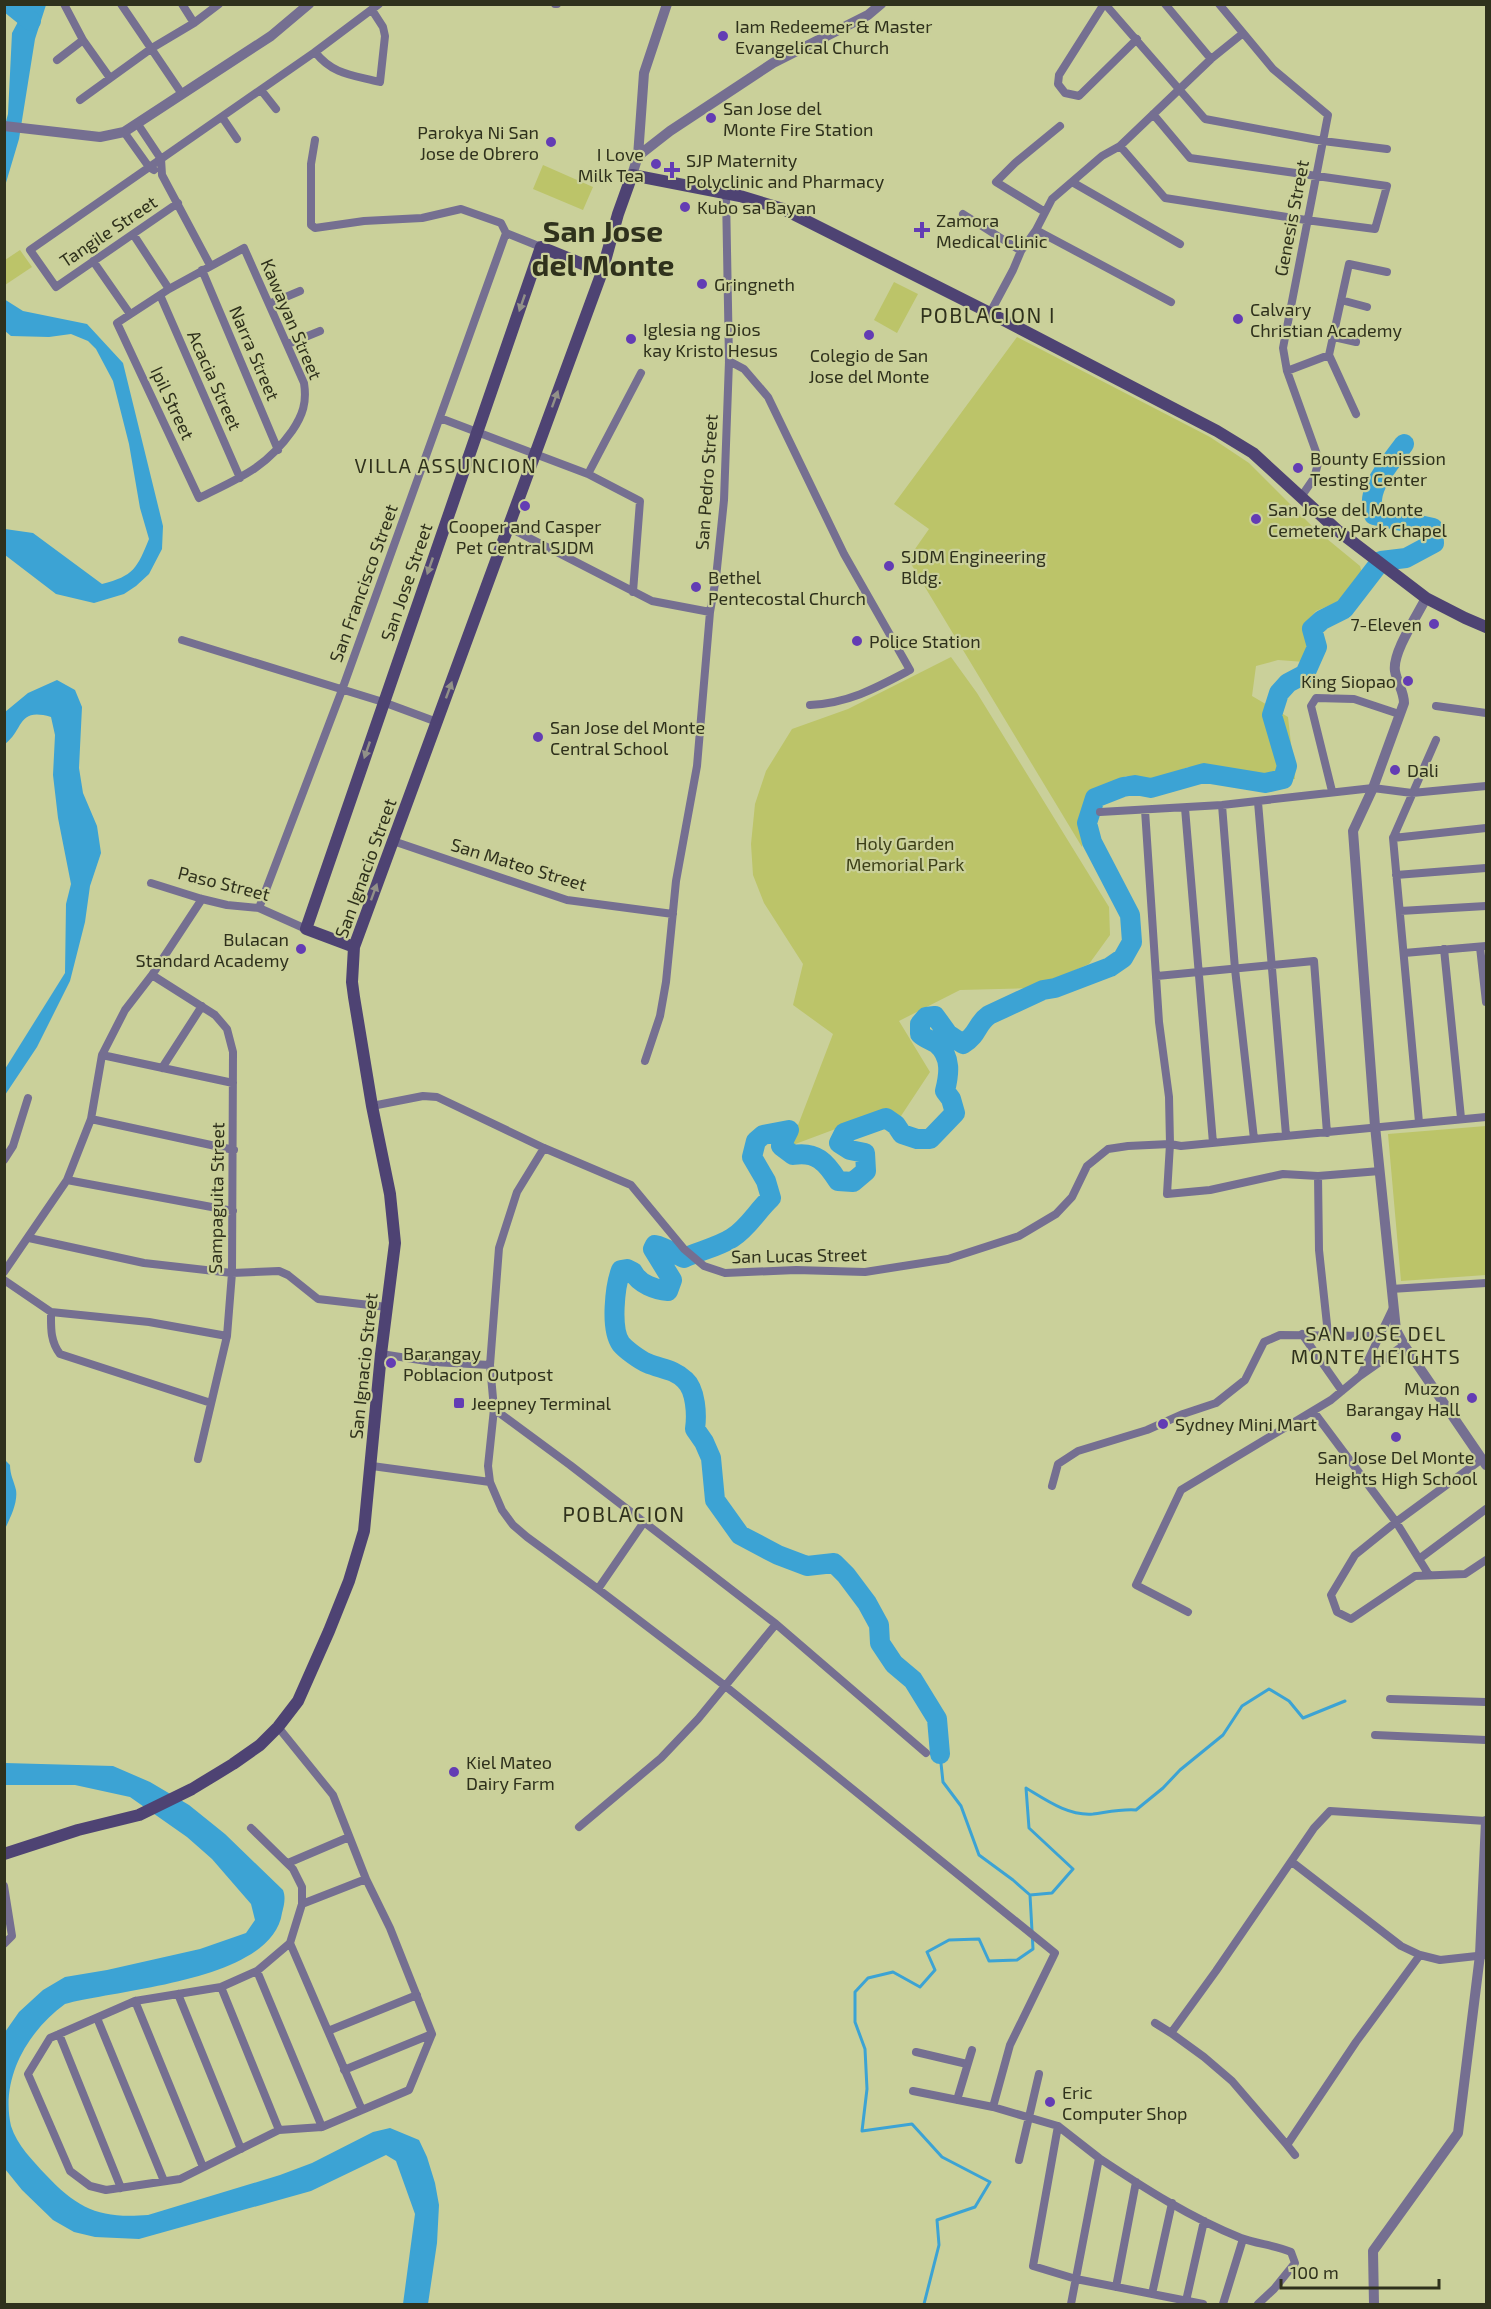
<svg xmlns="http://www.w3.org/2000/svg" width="1491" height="2309" font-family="'Exo 2',sans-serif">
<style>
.green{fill:#bcc469}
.water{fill:#3ca3d4}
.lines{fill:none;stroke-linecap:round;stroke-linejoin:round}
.stream{stroke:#3ca3d4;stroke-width:3}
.river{stroke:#3ca3d4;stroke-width:20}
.minor{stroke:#756f91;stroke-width:8}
.tertiary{stroke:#756f91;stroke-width:10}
.secondary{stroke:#4e4373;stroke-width:12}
.oneway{fill:#929188}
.poi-dot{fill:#633cb4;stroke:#cad09a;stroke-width:2}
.labels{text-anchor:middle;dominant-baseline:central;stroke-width:4.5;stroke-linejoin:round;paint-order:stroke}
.poi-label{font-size:18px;fill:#2f311c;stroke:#cad09a;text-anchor:start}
.street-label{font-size:18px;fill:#2f311c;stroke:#cad09a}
.park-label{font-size:18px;fill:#3d4018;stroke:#cad09a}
.neighbourhood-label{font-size:20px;letter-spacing:1.5px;fill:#2f311c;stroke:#cad09a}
.quarter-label{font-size:21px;letter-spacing:1.5px;fill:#2f311c;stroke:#cad09a}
.town-label{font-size:30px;font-weight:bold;fill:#2f311c;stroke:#cad09a}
</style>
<rect width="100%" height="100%" fill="#cad09a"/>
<!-- green -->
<path class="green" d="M 543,165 L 593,187 L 583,210 L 533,189 Z
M 20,250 L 32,267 L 5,285 L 5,260 Z
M 894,282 L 918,294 L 897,333 L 874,320 Z
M 1017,337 L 1210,437 L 1249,463 L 1315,529 L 1360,566 L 1363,576 L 1352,596 L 1316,611 L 1303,626 L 1312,641 L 1305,662 L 1278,660 L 1256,666 L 1252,696 L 1288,717 L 1295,779 L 1265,779 L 1225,767 L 1188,767 L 1170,774 L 1160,784 L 1126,776 L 1089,794 L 1082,847 L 908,559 L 929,529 L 894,504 Z
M 951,657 L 977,693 L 1109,907 L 1110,935 L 1089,964 L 1035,988 L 960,990 L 899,1021 L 930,1072 L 899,1119 L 881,1112 L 790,1146 L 833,1034 L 793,1005 L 803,964 L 764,903 L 753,875 L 751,844 L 755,804 L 766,771 L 792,729 L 848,709 Z
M 1486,1126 L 1486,1275 L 1401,1281 L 1388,1134 Z"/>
<!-- water -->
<path class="water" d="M 27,5 L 46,5 L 35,39 L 19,139 L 5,186 L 4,129 L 8,114 L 12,33 Z
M 4,299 L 23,311 L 87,324 L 123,363 L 163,526 L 162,549 L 149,574 L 136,586 L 124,594 L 94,603 L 56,594 L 5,555 L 5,529 L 33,533 L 102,584 C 134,576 137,568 149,539 L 140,508 L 129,444 L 113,381 L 96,349 L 88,341 L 71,334 L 49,337 L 11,336 L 5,331 Z
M 57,680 L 75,690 L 82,707 L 79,768 L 83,793 L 97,826 L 101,853 L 90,886 L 85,922 L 70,981 L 37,1047 L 5,1095 L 5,1069 L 65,973 L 66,904 L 71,884 L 58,818 L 53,775 L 55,735 L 51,717 C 17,707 24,730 5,744 L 5,712 L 28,693 Z
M 5,1460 L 10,1465 C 10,1475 14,1481 16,1490 C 18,1503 10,1518 5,1529 Z
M 5,1763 L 113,1766 L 150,1782 L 189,1805 L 225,1834 L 283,1890 C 286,1898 284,1905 282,1913 C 272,1981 119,1989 65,2004 C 28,2031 0,2078 11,2126 C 17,2145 33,2161 46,2175 C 78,2209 100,2219 148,2215 L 280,2175 L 312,2163 L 373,2132 L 390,2128 L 419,2140 L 427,2157 L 435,2183 L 439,2205 L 437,2243 L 428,2304 L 403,2304 L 415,2214 L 396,2161 L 386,2155 L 311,2191 L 139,2239 L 95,2237 L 74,2232 L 53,2220 L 22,2190 L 5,2169 L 5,2032 L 19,2012 L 43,1990 L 65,1977 L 107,1970 L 200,1949 L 246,1933 L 255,1920 L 251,1904 L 212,1859 L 187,1837 L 130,1797 L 75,1785 L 5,1785 Z"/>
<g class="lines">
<!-- stream -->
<path class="stream" d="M 940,1754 L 943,1782 L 961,1806 L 979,1855 L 1013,1880 L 1030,1895
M 924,2304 L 939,2245 L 937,2220 L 975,2207 L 990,2182 L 942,2157 L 912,2124 L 862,2131 L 867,2089 L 865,2049 L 855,2022 L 855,1992 L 868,1978 L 893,1972 L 920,1987 L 935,1970 L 927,1952 L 949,1940 L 979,1939 L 989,1961 L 1017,1960 L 1033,1949 L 1030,1895 L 1052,1893 L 1073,1869 L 1029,1828 L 1026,1788 C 1046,1800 1068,1816 1093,1814 C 1108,1812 1120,1809 1136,1810 L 1163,1788 L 1180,1770 L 1223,1735 L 1242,1706 L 1269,1689 L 1289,1701 L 1303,1718 L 1345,1701"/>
<!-- river -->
<path class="river" d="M 10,4 L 31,21
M 940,1754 L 937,1719 L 913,1680 L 894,1664 L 880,1643 L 879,1625 L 867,1603 L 846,1575 L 834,1563 L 807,1566 L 778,1555 L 740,1535 L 715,1500 L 711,1458 L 704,1442 L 695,1429 C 697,1415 696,1390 685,1380 C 674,1369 661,1369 647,1363 C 640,1360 626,1350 621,1344 C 610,1329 615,1286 621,1270 L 627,1269 L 633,1272 C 639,1284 656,1290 668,1291 L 672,1280 L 653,1249 L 655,1245 C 666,1247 674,1254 684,1258 C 699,1251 718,1247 732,1238 C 748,1228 757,1211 771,1198 L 766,1181 L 752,1157 L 756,1141 L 763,1135 L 789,1130 L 781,1146 L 793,1155 C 816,1151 826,1162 838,1181 L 853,1182 L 866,1171 L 865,1153 L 850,1150 L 839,1143 L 844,1133 L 886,1118 L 896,1125 L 902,1134 L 917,1139 L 930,1139 L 955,1113 L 951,1099 L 945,1091 C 949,1075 952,1057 937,1044 C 932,1040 925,1039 920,1034 L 920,1024 L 926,1017 L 935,1016 L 948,1034 L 963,1044 C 979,1034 976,1024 989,1015 L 1043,990 L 1055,988 L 1110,967 L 1123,958 L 1132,942 L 1130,915 L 1092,842 L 1087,823 L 1095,798 L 1123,787 L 1135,785 L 1151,788 L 1204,773 L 1265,783 L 1283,779 L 1287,766 L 1272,715 L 1279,693 L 1288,683 L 1305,674 L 1317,647 L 1312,629 L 1322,620 L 1344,609 L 1381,561 L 1406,558 L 1434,543 L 1433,528 L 1374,515 C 1364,489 1390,464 1404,444"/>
<!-- minor -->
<path class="minor" d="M 64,4 L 83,40 L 110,78
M 121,4 L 182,94
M 182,4 L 194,23
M 555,4 L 557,4
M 1104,4 L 1059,75 L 1058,84 L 1065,93 L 1079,96 L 1137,39
M 1105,4 L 1205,119 L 1323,141 L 1387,149
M 1165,4 L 1211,59
M 1219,4 L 1273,69 L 1328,115 L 1283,348 L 1287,371 L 1319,460 L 1314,478 L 1301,497
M 315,52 C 333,75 353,75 380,82 L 385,36 L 383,27 L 372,10
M 57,60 L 83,40
M 261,90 L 276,109
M 80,100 L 152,48 L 194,23 L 219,4
M 222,117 L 237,139
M 137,123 L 161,159 L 162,175 L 210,265
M 124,132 L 149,167 L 154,170
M 315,140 L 311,164 L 311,225 L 315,228 L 364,221 L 422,218 L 461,209 L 501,223 L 506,233
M 1120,146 L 1165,198 L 1306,220 L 1375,229 L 1387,186 L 1190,158 L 1153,114
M 1072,182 L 1180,244
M 178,203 L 56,287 L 30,250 L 315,52 L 379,4
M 1045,212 L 996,182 L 1015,163 L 1060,126
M 963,214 L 1021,251
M 1036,230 L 1171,302
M 506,233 L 541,247
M 133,234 L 169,289
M 244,248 L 304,383 C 307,402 303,415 292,431 C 265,469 239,478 199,498 L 117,323 L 169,289 Z
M 93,261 L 130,314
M 202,270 L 278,450
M 160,295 L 240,478
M 1341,300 L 1367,307
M 269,304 L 300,291
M 990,313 L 1013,270 L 1021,251 L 1036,230 L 1052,199 L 1102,156 L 1120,146 L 1211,59 L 1242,34
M 1334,337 L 1356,342
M 288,344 L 320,331
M 729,361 L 744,369 L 768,397 L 844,554 L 910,670 C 876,688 849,703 810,705
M 1287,371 L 1329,355
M 1356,414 L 1329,355 L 1349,264 L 1387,272
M 440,418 L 588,474 L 640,501 L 633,592
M 588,474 L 641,373
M 508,527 L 652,601 L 710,612
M 182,640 L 383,702 L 437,722
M 1436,706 L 1486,713
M 1332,791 L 1311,706 L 1316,698 L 1354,699 L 1399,714
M 1258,802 L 1286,1135
M 1222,805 L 1235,969 L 1254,1139
M 1185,808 L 1213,1143
M 1145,810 L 1159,1022 L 1169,1097 L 1170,1144 L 1167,1194 L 1210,1190 L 1283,1174 L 1318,1176 L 1380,1171
M 1100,812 L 1222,805 L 1373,788 L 1412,793 L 1486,786
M 1393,838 L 1486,828
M 393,841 L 567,900 L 673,914
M 1396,875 L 1486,868
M 151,883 L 202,899 L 227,905 L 259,908 L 306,929
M 259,908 L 342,690 L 506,233
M 1400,911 L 1486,906
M 1480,947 L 1486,1002
M 1444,949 L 1461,1118
M 1404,953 L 1486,946
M 152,975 L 215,1015 L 227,1029 L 233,1052 L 232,1273 L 227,1336 L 198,1459
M 1157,976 L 1314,961 L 1327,1133
M 102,1055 L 233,1083
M 645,1061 L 660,1016 L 666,982 L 676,881 L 697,766 L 710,612 L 716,578 L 724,500 L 729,361 L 726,194
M 162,1068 L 202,1006
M 372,1106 L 423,1096 L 437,1097 L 544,1148 L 631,1185 L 684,1249 L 704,1266 L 725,1273 L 796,1270 L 865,1272 L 948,1259 L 1019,1236 L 1056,1214 L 1072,1197 L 1087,1166 L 1108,1149 L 1128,1146 L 1170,1144 L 1181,1146 L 1486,1117
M 91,1119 L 234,1150
M 1419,1122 L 1393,838 L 1436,740
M 544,1148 L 517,1192 L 499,1248 L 490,1365 L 494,1409 L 488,1466 L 490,1482 L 502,1510 L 513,1525 L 527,1537 L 598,1589 L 724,1685 L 1055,1953 L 1010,2045 L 993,2107 L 913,2091
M 4,1160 L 13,1146 L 28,1098
M 1318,1176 L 1319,1250 L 1328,1334
M 67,1180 L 233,1211
M 29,1238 L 144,1263 L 232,1273 L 279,1271 L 288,1275 L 318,1299 L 387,1307
M 4,1272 L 67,1180 L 91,1119 L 102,1055 L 125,1010 L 152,975 L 202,899
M 4,1280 L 51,1312 L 149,1322 L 227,1336
M 1391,1289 L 1486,1283
M 51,1312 C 51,1327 50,1341 60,1354 L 211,1403
M 1302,1334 L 1342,1391
M 381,1354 L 433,1362 L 490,1365
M 1361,1375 L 1393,1308
M 494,1409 L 570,1465 L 776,1624 L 926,1753
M 1313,1411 L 1396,1522 L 1429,1575
M 1482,1459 L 1396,1522 L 1355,1555 L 1331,1595 L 1337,1612 L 1351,1619 L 1415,1576 L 1465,1574 L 1486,1560
M 372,1466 L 490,1482
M 1052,1486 L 1058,1464 L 1078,1451 L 1147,1430 L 1183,1414 L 1216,1403 L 1245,1380 L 1264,1342 L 1280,1335 L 1379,1336
M 1419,1559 L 1486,1509
M 598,1589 L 644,1522
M 1188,1612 L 1136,1585 L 1181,1490 L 1331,1400 L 1360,1376 L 1404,1345
M 1390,1699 L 1486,1702
M 278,1727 L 333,1795 L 366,1879 L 302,1904 L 290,1943 L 257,1971 L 221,1987 L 135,2001 L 50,2038 L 28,2074 L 70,2171 L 90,2186 L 106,2190 L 180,2179 L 279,2130 L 322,2127 L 409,2090 L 432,2034 L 390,1928 L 366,1879
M 1375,1735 L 1486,1740
M 1486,1821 L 1330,1811 L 1314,1828 L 1216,1971 L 1171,2033 L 1204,2057 L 1232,2081 L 1287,2145 L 1356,2042 L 1420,1955 L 1440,1960 L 1486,1955
M 579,1827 L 661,1758 L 698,1719 L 776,1624
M 251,1828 L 293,1869 L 302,1887 L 302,1904
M 1292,1862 L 1401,1946 L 1420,1955
M 288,1863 L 349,1837
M 4,1886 L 12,1936 L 4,1944
M 290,1943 L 362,2110
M 257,1971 L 322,2127
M 221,1987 L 279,2130
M 178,1994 L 241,2149
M 135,2001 L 203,2167
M 97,2018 L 164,2181
M 1155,2023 L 1171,2033
M 328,2031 L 417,1995
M 59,2034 L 121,2188
M 916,2052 L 967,2064
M 344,2070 L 432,2034
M 957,2100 L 972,2050
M 993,2107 L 1058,2126 L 1099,2158 L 1071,2304
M 1058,2126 L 1033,2266 L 1076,2279 L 1203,2304
M 1287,2145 L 1295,2155
M 1099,2158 C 1144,2188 1191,2218 1241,2238 C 1257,2244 1275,2245 1291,2252 L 1295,2263 L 1274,2289 L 1258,2304
M 1019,2160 L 1039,2074
M 1116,2287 L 1136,2182
M 1152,2294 L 1172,2203
M 1186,2301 L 1204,2221
M 1223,2304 L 1243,2239"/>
<!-- tertiary -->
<path class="tertiary" d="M 4,126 L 100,137 L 124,132 L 271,36 L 309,4
M 638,156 L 670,131 L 773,63 L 868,15 L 881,4
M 632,175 L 638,156 L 644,73 L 667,4
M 1426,598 C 1417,616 1392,653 1395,671 C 1397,683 1404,691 1404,703 L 1373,788 L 1353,831 L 1375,1126 L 1396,1330 L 1404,1345 L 1486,1465
M 1374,2304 L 1373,2251 L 1458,2133 L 1480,1955 L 1486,1821"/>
<!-- secondary -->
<path class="secondary" d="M 354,947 L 306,929 L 541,247 L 602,272
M 4,1854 L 78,1830 L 139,1815 L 192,1789 L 233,1764 L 260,1745 L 278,1727 L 298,1701 L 329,1631 L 349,1581 L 364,1531 L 381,1354 L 395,1243 L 390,1194 L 372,1106 L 354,997 L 352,982 L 354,947 L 602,272 L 618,214 L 632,175 L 740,196 L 783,209 L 990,313 L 1217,431 L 1253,453 L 1337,530 L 1426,598 L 1465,618 L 1486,627"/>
</g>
<!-- one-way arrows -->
<defs><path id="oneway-solid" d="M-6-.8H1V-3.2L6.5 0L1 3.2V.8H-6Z" transform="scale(1.5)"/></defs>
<g class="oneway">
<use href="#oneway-solid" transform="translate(522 303) rotate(109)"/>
<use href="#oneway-solid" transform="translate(555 399) rotate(-70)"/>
<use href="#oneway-solid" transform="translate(430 566) rotate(109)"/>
<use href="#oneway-solid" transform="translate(449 690) rotate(-70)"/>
<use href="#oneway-solid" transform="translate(367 750) rotate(109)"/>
<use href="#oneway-solid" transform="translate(374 892) rotate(-70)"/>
</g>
<!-- markers -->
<g class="poi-dot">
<circle cx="723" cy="36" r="6"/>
<circle cx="711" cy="118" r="6"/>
<circle cx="551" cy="142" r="6"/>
<circle cx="656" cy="164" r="6"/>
<path d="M669 161h6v6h6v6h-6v6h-6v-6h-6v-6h6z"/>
<circle cx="685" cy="207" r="6"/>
<path d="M919 221h6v6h6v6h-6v6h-6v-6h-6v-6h6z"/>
<circle cx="702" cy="284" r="6"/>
<circle cx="1238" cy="319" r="6"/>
<circle cx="869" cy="335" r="6"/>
<circle cx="631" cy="339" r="6"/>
<circle cx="1298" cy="468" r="6"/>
<circle cx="525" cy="506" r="6"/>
<circle cx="1256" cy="519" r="6"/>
<circle cx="889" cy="566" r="6"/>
<circle cx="696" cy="587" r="6"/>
<circle cx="1434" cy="624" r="6"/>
<circle cx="857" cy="641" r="6"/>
<circle cx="1408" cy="681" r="6"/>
<circle cx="538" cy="737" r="6"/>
<circle cx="1395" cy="770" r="6"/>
<circle cx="301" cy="949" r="6"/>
<circle cx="391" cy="1363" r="6"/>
<circle cx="1472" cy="1398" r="6"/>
<rect x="453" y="1397" width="12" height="12" rx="3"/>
<circle cx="1163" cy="1424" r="6"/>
<circle cx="1396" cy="1437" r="6"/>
<circle cx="454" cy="1772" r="6"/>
<circle cx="1050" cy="2102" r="6"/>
</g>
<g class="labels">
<!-- poi labels -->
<g class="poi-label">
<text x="735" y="26">Iam Redeemer &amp; Master<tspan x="735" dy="21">Evangelical Church</tspan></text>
<text x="723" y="108">San Jose del<tspan x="723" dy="21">Monte Fire Station</tspan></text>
<text x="539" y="132" text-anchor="end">Parokya Ni San<tspan x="539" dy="21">Jose de Obrero</tspan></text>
<text x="644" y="154" text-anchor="end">I Love<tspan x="644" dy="21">Milk Tea</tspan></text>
<text x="686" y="160">SJP Maternity<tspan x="686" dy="21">Polyclinic and Pharmacy</tspan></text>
<text x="697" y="207">Kubo sa Bayan</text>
<text x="936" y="220">Zamora<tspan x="936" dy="21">Medical Clinic</tspan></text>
<text x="714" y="284">Gringneth</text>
<text x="1250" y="309">Calvary<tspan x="1250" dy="21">Christian Academy</tspan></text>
<text x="643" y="329">Iglesia ng Dios<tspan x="643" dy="21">kay Kristo Hesus</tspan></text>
<text x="869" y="355" text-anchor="middle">Colegio de San<tspan x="869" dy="21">Jose del Monte</tspan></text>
<text x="1310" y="458">Bounty Emission<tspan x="1310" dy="21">Testing Center</tspan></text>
<text x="1268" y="509">San Jose del Monte<tspan x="1268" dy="21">Cemetery Park Chapel</tspan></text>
<text x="525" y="526" text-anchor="middle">Cooper and Casper<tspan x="525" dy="21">Pet Central SJDM</tspan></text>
<text x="901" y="556">SJDM Engineering<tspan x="901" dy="21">Bldg.</tspan></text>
<text x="708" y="577">Bethel<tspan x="708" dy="21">Pentecostal Church</tspan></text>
<text x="1422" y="624" text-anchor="end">7-Eleven</text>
<text x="869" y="641">Police Station</text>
<text x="1396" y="681" text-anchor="end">King Siopao</text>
<text x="550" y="727">San Jose del Monte<tspan x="550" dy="21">Central School</tspan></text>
<text x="1407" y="770">Dali</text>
<text x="289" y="939" text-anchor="end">Bulacan<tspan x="289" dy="21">Standard Academy</tspan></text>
<text x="403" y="1353">Barangay<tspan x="403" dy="21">Poblacion Outpost</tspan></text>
<text x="1460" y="1388" text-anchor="end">Muzon<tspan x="1460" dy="21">Barangay Hall</tspan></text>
<text x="471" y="1403">Jeepney Terminal</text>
<text x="1175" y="1424">Sydney Mini Mart</text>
<text x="1396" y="1457" text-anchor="middle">San Jose Del Monte<tspan x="1396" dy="21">Heights High School</tspan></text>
<text x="466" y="1762">Kiel Mateo<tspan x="466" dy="21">Dairy Farm</tspan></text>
<text x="1062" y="2092">Eric<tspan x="1062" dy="21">Computer Shop</tspan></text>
</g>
<!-- street labels -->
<g class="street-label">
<text transform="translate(1291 218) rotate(-79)">Genesis Street</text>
<text transform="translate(108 231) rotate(-34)">Tangile Street</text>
<text transform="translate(292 319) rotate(67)">Kawayan Street</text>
<text transform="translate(255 353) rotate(67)">Narra Street</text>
<text transform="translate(215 380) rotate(66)">Acacia Street</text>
<text transform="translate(173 403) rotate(65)">Ipil Street</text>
<text transform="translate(706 482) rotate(-86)">San Pedro Street</text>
<text transform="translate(406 582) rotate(-71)">San Jose Street</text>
<text transform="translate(363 583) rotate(-70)">San Francisco Street</text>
<text transform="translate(519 864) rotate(17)">San Mateo Street</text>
<text transform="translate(365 868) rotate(-70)">San Ignacio Street</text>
<text transform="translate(224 883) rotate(14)">Paso Street</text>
<text transform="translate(216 1198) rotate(-89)">Sampaguita Street</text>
<text transform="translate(799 1255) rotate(-1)">San Lucas Street</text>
<text transform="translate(363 1366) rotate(-84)">San Ignacio Street</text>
</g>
<!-- park labels -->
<g class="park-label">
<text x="905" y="843">Holy Garden<tspan x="905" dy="21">Memorial Park</tspan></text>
</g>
<!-- neighbourhood labels -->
<g class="neighbourhood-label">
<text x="446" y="465">VILLA ASSUNCION</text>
<text x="1376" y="1333">SAN JOSE DEL<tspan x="1376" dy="23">MONTE HEIGHTS</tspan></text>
</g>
<!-- quarter labels -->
<g class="quarter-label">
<text x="988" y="314">POBLACION I</text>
<text x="624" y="1513">POBLACION</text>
</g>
<!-- town labels -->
<g class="town-label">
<text x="603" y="230">San Jose<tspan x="603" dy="34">del Monte</tspan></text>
</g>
</g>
<!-- border -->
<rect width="1491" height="2309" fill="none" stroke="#2f311c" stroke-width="12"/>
<!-- scale -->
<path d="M1281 2279v9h158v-9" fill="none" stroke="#2f311c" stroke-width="3"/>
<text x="1290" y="2279" font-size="18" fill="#2f311c" stroke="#cad09a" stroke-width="4.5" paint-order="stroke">100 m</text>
</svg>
